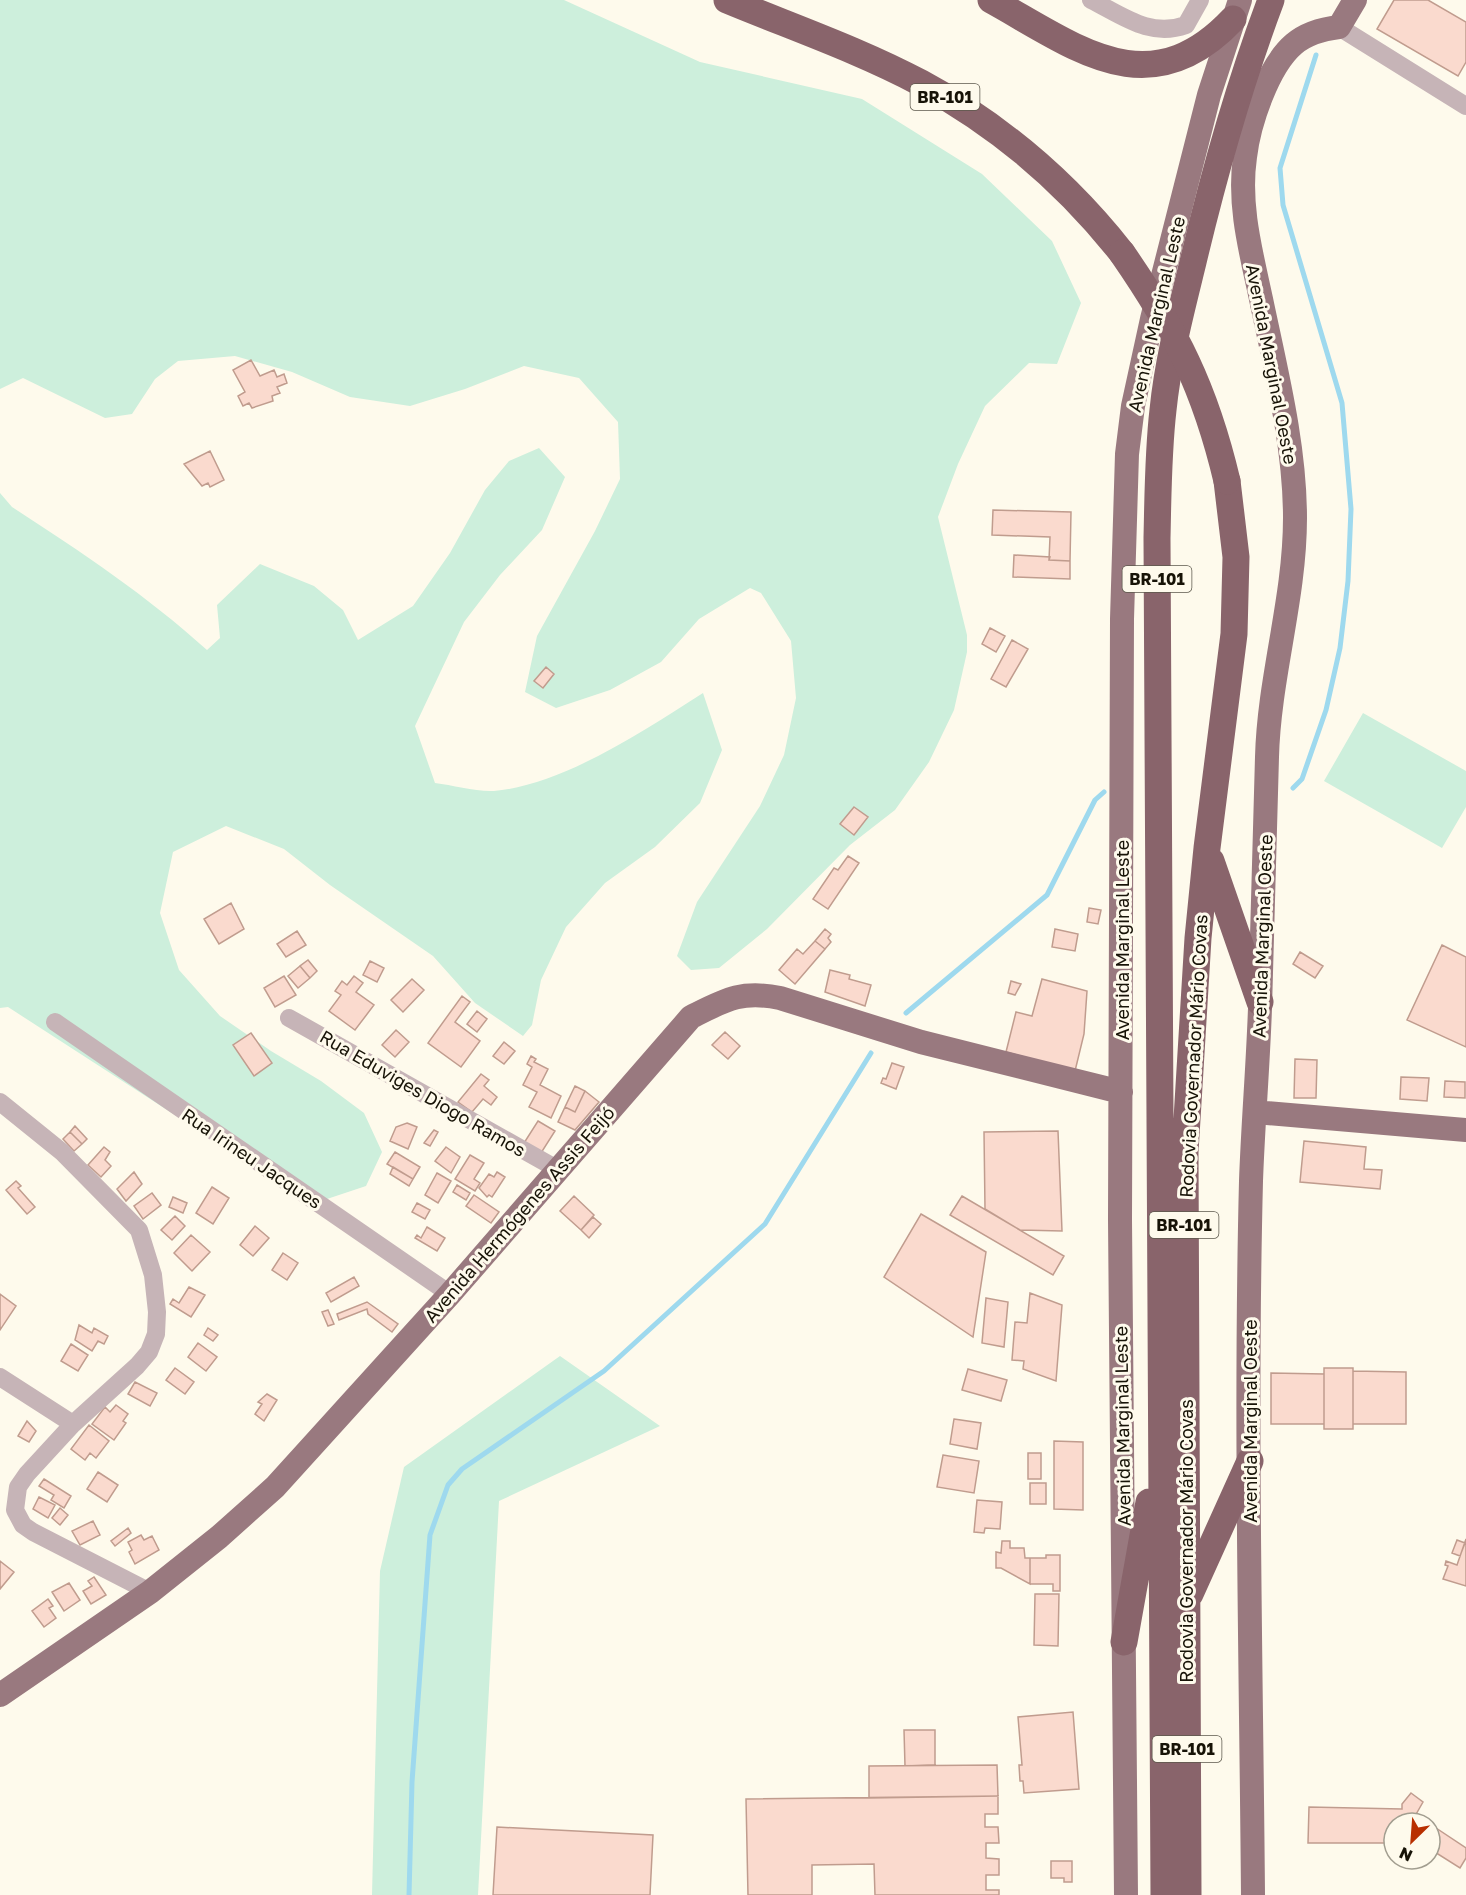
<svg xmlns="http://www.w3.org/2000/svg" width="1466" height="1895" font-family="'Golos Text',sans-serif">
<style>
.green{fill:#cdefdc}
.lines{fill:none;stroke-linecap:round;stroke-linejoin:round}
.stream{stroke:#9ed9ee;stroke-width:5}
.building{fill:#fadace;stroke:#c09c8e;stroke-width:1.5}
.minor{stroke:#c6b4b7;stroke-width:18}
.major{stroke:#99797f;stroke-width:24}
.highway{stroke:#89646b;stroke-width:27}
.highway-bridge{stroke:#89646b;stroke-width:27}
.labels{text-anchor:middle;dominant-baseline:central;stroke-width:6;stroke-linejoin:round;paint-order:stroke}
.shield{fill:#fefaec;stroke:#5c584c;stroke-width:1.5}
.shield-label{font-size:16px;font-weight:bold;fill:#171307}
.street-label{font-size:18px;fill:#171307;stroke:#fefaec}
</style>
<rect width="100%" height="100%" fill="#fefaec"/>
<!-- green -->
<path class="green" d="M 0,0 L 564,0 L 700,62 L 862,99 L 982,174 L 1052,241 L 1081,303 L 1057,364 L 1029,363 L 985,406 L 958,464 L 938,517 L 967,635 L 967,652 L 954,710 L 929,762 L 895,810 L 850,845 L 767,929 L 719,968 L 691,970 L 677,956 L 697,902 L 760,806 L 784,755 L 796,698 L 791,641 L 761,593 L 750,588 L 699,619 L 661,662 L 610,690 L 556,708 L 525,692 L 537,636 L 595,531 L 620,479 L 618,422 L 579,378 L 524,366 L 465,389 L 410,406 L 350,397 L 292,372 L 235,356 L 178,361 L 155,379 L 132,414 L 105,418 L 23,378 L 0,389 Z
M 539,448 L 565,477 L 542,530 L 500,575 L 464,622 L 415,726 L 435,783 C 453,785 476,792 494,791 C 563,785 645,730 703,693 L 722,750 L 700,803 L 655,847 L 605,883 L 566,927 L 541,980 L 532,1025 L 523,1036 L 475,1003 L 433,956 L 330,885 L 284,849 L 226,826 L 173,852 L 160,913 L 179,970 L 220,1016 L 271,1051 L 321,1081 L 364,1113 L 382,1152 L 366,1186 L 318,1202 L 269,1176 L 8,1007 L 0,1008 L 0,493 L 12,507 C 80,551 146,595 207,650 L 220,638 L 217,605 L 260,564 L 314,586 L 343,610 L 358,640 L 413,606 L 450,553 L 485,490 L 509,461 Z
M 1363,713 L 1466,771 L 1466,807 L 1442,848 L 1324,781 Z
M 560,1356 L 660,1426 L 499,1501 L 478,1895 L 372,1895 L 380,1571 L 404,1467 Z"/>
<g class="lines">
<!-- stream -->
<path class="stream" d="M 1293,788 L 1302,779 L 1326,710 L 1340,648 L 1348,581 L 1351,509 L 1342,403 L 1283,205 L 1280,168 L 1316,55
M 906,1013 L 1047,895 L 1095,800 L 1104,792
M 409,1895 L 412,1782 L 430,1535 L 448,1485 L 462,1469 L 604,1371 L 765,1224 L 871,1053"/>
</g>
<!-- building -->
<path class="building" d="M 1394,0 L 1428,0 L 1466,22 L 1466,62 L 1458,76 L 1377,29 Z
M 251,360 L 260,376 L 274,370 L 277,377 L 284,374 L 287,383 L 277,387 L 280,393 L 272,396 L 273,401 L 252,408 L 249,403 L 243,406 L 238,396 L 245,392 L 233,370 Z
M 210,451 L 224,480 L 210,487 L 208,483 L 202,486 L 184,464 Z
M 993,510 L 1071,512 L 1070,561 L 1049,560 L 1050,537 L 992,535 Z
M 1014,555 L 1050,557 L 1049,560 L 1070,561 L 1070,579 L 1013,577 Z
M 990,628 L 1005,636 L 996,652 L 982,644 Z
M 1012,640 L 1028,649 L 1006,687 L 991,679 Z
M 546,667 L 554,674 L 543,688 L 534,681 Z
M 854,807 L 868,817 L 854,835 L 840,824 Z
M 848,856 L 859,863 L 828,909 L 813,899 L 834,868 L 838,870 Z
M 231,903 L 244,929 L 219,944 L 204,919 Z
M 1089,908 L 1101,910 L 1098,924 L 1087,922 Z
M 825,929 L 831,934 L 828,938 L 831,942 L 825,949 L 815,941 Z
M 1055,929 L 1078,934 L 1075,951 L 1052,947 Z
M 297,931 L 306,945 L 286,957 L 277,944 Z
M 815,941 L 825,949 L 795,984 L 779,970 L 797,949 L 803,954 Z
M 1442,945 L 1466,957 L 1466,1047 L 1407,1020 Z
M 1300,952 L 1323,966 L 1315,978 L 1293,964 Z
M 308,960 L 317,971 L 310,978 L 300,966 Z
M 370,961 L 384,968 L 377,982 L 363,975 Z
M 300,966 L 310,978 L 298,988 L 288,976 Z
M 830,970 L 850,975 L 849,979 L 871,985 L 865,1006 L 825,992 Z
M 284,976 L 296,995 L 275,1007 L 264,988 Z
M 354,976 L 363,983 L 356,992 L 374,1005 L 355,1030 L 329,1011 L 341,995 L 335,991 L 342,981 L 347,985 Z
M 412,979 L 424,990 L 403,1012 L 391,1000 Z
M 1042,979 L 1087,991 L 1084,1034 L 1075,1071 L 1006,1052 L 1016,1012 L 1032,1016 Z
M 1011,981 L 1021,984 L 1015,995 L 1008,993 Z
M 462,996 L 470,1002 L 455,1022 L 480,1041 L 461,1067 L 428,1043 Z
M 477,1011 L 487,1019 L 477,1032 L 467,1024 Z
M 396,1030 L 409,1042 L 395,1057 L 382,1045 Z
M 725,1032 L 740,1046 L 728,1059 L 712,1045 Z
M 251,1033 L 272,1063 L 254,1076 L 233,1045 Z
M 504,1042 L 515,1051 L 504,1064 L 493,1056 Z
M 531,1056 L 536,1059 L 534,1062 L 548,1069 L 540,1085 L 561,1096 L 551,1118 L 529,1107 L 537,1092 L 523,1085 L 532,1067 L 527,1064 Z
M 1295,1059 L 1317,1060 L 1316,1098 L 1294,1098 Z
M 892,1063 L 904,1067 L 896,1089 L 881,1083 L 883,1078 L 886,1079 Z
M 481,1074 L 489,1080 L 484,1086 L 497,1097 L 491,1105 L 483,1099 L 472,1112 L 458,1102 Z
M 1401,1077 L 1429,1078 L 1427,1101 L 1400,1099 Z
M 1445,1081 L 1465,1082 L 1465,1098 L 1444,1097 Z
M 575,1086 L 585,1091 L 575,1112 L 565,1107 Z
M 585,1091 L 599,1102 L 575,1130 L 558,1122 L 565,1107 L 575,1112 Z
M 538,1121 L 555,1131 L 541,1153 L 524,1143 Z
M 407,1123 L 417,1127 L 408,1149 L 390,1141 L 396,1127 Z
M 75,1126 L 87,1139 L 82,1144 L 70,1132 Z
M 434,1130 L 438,1132 L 430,1146 L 424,1143 Z
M 1058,1131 L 1062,1231 L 1020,1230 L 985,1209 L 984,1132 Z
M 70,1132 L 82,1144 L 74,1151 L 63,1139 Z
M 1304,1141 L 1366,1147 L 1364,1169 L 1382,1170 L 1380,1189 L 1300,1182 Z
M 104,1147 L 110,1152 L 105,1160 L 111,1166 L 101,1177 L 88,1165 Z
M 446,1147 L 460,1157 L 451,1173 L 435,1161 Z
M 395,1152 L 420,1167 L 413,1179 L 387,1164 Z
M 470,1155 L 484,1163 L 474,1179 L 480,1183 L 475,1191 L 455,1179 Z
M 393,1167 L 413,1179 L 409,1186 L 390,1174 Z
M 134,1172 L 142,1184 L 126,1201 L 117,1189 Z
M 497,1172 L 505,1177 L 492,1197 L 489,1195 L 487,1197 L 479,1188 L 489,1174 L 494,1177 Z
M 437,1173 L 451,1181 L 438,1203 L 425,1195 Z
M 16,1181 L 21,1186 L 18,1188 L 35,1207 L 27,1214 L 6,1190 Z
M 457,1185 L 470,1193 L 466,1200 L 453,1192 Z
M 212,1187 L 229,1198 L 213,1224 L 196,1213 Z
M 152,1193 L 161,1205 L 143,1219 L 134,1206 Z
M 474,1195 L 499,1212 L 491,1223 L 466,1206 Z
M 574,1196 L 594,1215 L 581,1230 L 560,1211 Z
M 962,1196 L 1064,1256 L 1053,1275 L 950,1215 Z
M 173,1197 L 187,1203 L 183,1213 L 169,1207 Z
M 417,1203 L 430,1210 L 425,1219 L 412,1212 Z
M 921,1214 L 986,1252 L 973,1337 L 884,1277 Z
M 175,1216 L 185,1226 L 172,1240 L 161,1230 Z
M 593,1217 L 601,1224 L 589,1238 L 581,1230 Z
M 255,1226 L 269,1238 L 253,1256 L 240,1245 Z
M 427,1227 L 445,1238 L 437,1251 L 415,1238 L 417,1235 L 421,1238 Z
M 191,1235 L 210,1252 L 192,1271 L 174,1253 Z
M 283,1253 L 298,1263 L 287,1280 L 272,1270 Z
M 354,1277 L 359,1286 L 331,1302 L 326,1293 Z
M 189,1287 L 205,1295 L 191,1317 L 170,1304 L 173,1299 L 179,1303 Z
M 1030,1293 L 1062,1305 L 1056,1381 L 1023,1369 L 1024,1361 L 1012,1360 L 1015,1322 L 1027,1323 Z
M 0,1294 L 16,1306 L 0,1330 Z
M 986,1298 L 1008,1302 L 1004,1347 L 982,1343 Z
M 367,1302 L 398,1324 L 392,1332 L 368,1314 L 367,1309 L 339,1320 L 337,1314 Z
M 328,1310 L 334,1324 L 328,1326 L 322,1312 Z
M 79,1325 L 92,1333 L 94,1328 L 108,1336 L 104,1344 L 98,1341 L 92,1351 L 75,1340 Z
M 208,1328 L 218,1335 L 213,1341 L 204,1335 Z
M 198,1343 L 217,1357 L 206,1371 L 188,1357 Z
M 71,1344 L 88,1355 L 78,1371 L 61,1361 Z
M 175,1368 L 194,1382 L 185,1394 L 166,1380 Z
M 1324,1368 L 1353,1368 L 1353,1429 L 1324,1429 Z
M 968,1369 L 1007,1380 L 1001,1401 L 962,1390 Z
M 1353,1371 L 1406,1372 L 1406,1424 L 1353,1424 Z
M 1271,1373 L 1324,1374 L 1324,1424 L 1271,1424 Z
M 135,1382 L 157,1393 L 150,1406 L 128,1394 Z
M 267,1394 L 277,1400 L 264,1421 L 255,1414 L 262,1404 L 258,1402 Z
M 116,1405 L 128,1414 L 123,1421 L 126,1423 L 114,1440 L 92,1424 L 105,1407 L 110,1412 Z
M 954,1419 L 981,1423 L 977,1449 L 950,1444 Z
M 27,1421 L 36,1431 L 29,1442 L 18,1436 Z
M 89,1425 L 109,1441 L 96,1458 L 90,1453 L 85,1460 L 71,1449 Z
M 1054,1441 L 1083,1442 L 1083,1510 L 1054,1509 Z
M 1028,1453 L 1041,1453 L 1041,1479 L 1028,1479 Z
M 943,1455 L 979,1461 L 974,1493 L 937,1487 Z
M 98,1472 L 118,1485 L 107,1502 L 87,1489 Z
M 44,1479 L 71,1496 L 64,1508 L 51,1500 L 54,1495 L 39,1486 Z
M 1030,1483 L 1046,1483 L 1046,1504 L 1030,1504 Z
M 39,1497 L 55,1505 L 48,1518 L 33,1509 Z
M 977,1500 L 1002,1502 L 1000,1529 L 985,1528 L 984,1533 L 974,1532 Z
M 60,1508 L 68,1515 L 60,1525 L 52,1518 Z
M 93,1521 L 100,1535 L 80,1545 L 72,1531 Z
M 128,1528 L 131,1533 L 115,1546 L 111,1541 Z
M 141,1535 L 144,1540 L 152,1536 L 159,1550 L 135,1564 L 129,1552 L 132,1550 L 128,1542 Z
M 1466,1539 L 1466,1586 L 1443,1579 L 1448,1566 L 1445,1565 L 1446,1561 L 1457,1565 Z
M 1457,1540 L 1465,1543 L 1460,1556 L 1452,1553 Z
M 1002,1541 L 1010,1541 L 1010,1548 L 1024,1548 L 1025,1558 L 1030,1558 L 1030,1584 L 1001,1568 L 996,1568 L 996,1552 L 1001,1553 Z
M 1046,1555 L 1060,1555 L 1060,1591 L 1053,1591 L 1053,1584 L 1030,1584 L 1030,1558 L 1046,1558 Z
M 0,1561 L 14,1572 L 0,1589 Z
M 94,1577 L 106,1595 L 91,1604 L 83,1591 L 92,1586 L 88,1581 Z
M 69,1583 L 80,1600 L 64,1611 L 52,1592 Z
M 1035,1594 L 1059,1594 L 1058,1646 L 1034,1645 Z
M 48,1599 L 53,1606 L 49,1608 L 56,1618 L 44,1627 L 32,1611 Z
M 1073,1712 L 1079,1789 L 1024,1793 L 1023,1781 L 1020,1781 L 1019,1765 L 1022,1765 L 1018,1717 Z
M 904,1730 L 935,1730 L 935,1765 L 905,1766 Z
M 997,1765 L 998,1796 L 869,1798 L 869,1766 Z
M 1411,1793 L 1423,1802 L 1411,1823 L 1394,1823 L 1394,1843 L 1308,1843 L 1309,1807 L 1402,1809 L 1402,1804 Z
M 998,1796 L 998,1814 L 985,1814 L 985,1827 L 998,1827 L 999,1843 L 986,1843 L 986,1858 L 999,1859 L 999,1875 L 986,1875 L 986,1890 L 999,1890 L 999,1895 L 875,1895 L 874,1864 L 812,1865 L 812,1895 L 748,1895 L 746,1799 Z
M 1430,1824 L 1466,1848 L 1466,1858 L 1460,1868 L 1430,1849 Z
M 497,1827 L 653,1835 L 650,1895 L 493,1895 Z
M 1051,1861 L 1072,1861 L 1072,1882 L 1064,1882 L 1064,1878 L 1051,1878 Z"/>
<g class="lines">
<!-- minor -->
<path class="minor" d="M 1091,0 C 1123,16 1150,38 1186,25 L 1200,0
M 1339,27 L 1466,106
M 289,1018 L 557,1169
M 55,1022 L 450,1294
M 0,1102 L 62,1152 L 139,1230 L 153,1275 L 157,1312 L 156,1334 L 149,1352 L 137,1366 L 73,1424 L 27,1474 L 18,1487 L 15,1510 L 23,1525 L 33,1532 L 150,1592
M 0,1377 L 73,1424"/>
<!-- major -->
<path class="major" d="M 1255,1112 L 1466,1130
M 0,1695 L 150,1592 L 219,1537 L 275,1487 L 450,1294 L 691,1017 C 725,1000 741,990 780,998 L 921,1042 L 1121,1092
M 1126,1895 L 1120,1220 L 1122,619 L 1127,454 L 1133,406 L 1152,319 L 1209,95 L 1240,0
M 1253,1895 C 1251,1657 1245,1419 1251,1181 C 1253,1124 1258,1066 1260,1008 C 1263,924 1264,841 1267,757 C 1269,677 1295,599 1295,518 C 1295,445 1276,371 1261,299 C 1251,252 1238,205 1245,157 C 1249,123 1268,66 1294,44 C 1307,33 1322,29 1339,27 L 1355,0"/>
<!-- highway -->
<path class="highway" d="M 727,0 C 792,27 859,50 921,83 C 1001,126 1066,182 1122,253
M 991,0 C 1076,47 1149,108 1233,19
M 1211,861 L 1260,1002
M 1190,1594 L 1250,1461
M 1124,1642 L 1149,1502
M 1164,1895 L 1157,538 C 1158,496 1158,453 1163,410 C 1168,360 1181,311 1193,262 C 1214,174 1239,85 1271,0
M 1188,1895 L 1185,1152 L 1198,938 L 1207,848 L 1234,634 L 1236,557 L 1227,481"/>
<!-- highway-bridge -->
<path class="highway-bridge" d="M 1122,253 C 1176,331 1205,388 1227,481"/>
</g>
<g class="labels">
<!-- shield labels -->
<g class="shield">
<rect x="910.5" y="84" width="69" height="26" rx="4.5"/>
<rect x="1122.5" y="566" width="69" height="26" rx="4.5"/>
<rect x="1149.5" y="1212" width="69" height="26" rx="4.5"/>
<rect x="1152.5" y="1736" width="69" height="26" rx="4.5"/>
</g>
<g class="shield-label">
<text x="945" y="97">BR-101</text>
<text x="1157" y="579">BR-101</text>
<text x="1184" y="1225">BR-101</text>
<text x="1187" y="1749">BR-101</text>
</g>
<!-- street labels -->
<g class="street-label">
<text transform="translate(1156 314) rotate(-77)">Avenida Marginal Leste</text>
<text transform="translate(1272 364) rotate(79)">Avenida Marginal Oeste</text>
<text transform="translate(1262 936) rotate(-88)">Avenida Marginal Oeste</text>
<text transform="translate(1122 940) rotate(-90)">Avenida Marginal Leste</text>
<text transform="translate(1193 1056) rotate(-87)">Rodovia Governador Mário Covas</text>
<text transform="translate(423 1093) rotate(30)">Rua Eduviges Diogo Ramos</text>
<text transform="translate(252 1158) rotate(34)">Rua Irineu Jacques</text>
<text transform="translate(519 1214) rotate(-49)">Avenida Hermógenes Assis Feijó</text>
<text transform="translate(1250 1421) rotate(-90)">Avenida Marginal Oeste</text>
<text transform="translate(1122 1426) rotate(-91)">Avenida Marginal Leste</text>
<text transform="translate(1186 1541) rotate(-90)">Rodovia Governador Mário Covas</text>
</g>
</g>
<!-- north arrow -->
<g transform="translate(1412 1841) rotate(205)"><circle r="28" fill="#fefaec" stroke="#a29e90" stroke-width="1.5"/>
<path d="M0-4.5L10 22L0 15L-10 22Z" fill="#b82f00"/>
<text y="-9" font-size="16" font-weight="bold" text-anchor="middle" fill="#171307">N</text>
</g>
</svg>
